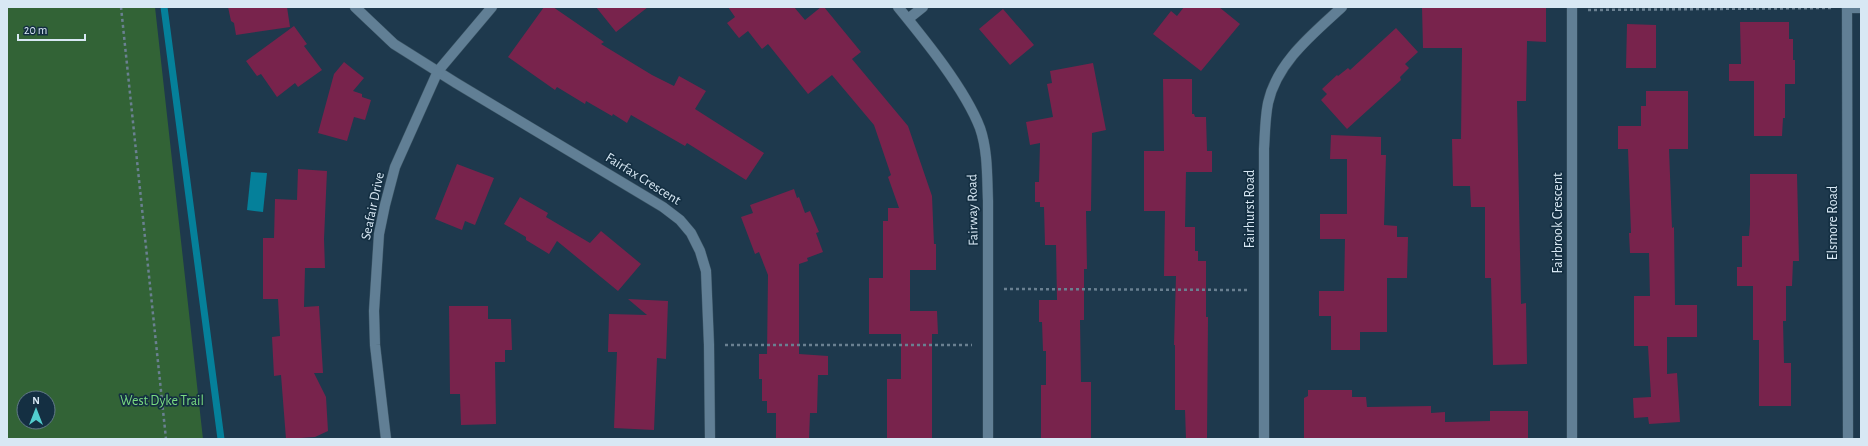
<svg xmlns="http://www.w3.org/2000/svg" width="1868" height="446" font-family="'Alegreya Sans',sans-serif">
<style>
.green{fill:#326336;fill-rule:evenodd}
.water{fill:#05809a}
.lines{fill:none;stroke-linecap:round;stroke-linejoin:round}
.stream{stroke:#05809a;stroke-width:7}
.building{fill:#78234c}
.lane-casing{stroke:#3b5464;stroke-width:11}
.street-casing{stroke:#3b5464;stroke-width:11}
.secondary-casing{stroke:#3b5464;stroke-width:11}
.path{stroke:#6a8091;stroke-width:2.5;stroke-dasharray:3 3;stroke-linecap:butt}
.lane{stroke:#617f95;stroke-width:10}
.street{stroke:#617f95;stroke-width:10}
.secondary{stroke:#617f95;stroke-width:10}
.labels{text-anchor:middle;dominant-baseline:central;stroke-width:3.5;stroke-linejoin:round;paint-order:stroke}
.street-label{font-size:14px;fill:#d8e8f4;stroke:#142f42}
.park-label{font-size:14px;fill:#7ada80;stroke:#142f42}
</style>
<rect width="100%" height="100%" fill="#1e394d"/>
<!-- green -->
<path class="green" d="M 7,7 L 155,7 L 203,439 L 7,439 ZM 24,398 L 48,398 L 48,422 L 24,422 Z"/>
<!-- water -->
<path class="water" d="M 251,172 L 267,173 L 263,212 L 247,210 Z"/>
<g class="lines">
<!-- stream -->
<path class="stream" d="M 164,7 L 221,439"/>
</g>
<!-- building -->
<path class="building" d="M 228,7 L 287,7 L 290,27 L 236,35 L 234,23 L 231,21 Z
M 544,7 L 553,7 L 604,42 L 601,44 L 652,75 L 674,86 L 679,76 L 706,91 L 695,109 L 764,153 L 746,180 L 687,143 L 685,146 L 631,115 L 627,123 L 613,114 L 612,116 L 586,101 L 585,104 L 557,87 L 555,90 L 508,57 Z
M 596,7 L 648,7 L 616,32 Z
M 728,7 L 794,7 L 805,20 L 821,7 L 824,7 L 861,52 L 852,59 L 908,126 L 932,196 L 934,244 L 936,244 L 936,270 L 910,270 L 910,311 L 937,311 L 938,334 L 932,334 L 932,439 L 887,439 L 887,379 L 901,379 L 901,334 L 869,334 L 869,278 L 883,278 L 883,221 L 888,221 L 888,208 L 899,208 L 888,177 L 891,175 L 874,125 L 832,75 L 808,94 L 768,44 L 762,49 L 748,31 L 739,38 L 727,23 L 735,17 Z
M 1184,7 L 1219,7 L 1240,24 L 1201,71 L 1153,34 L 1171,11 L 1177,16 Z
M 1422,7 L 1546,7 L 1546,42 L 1527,41 L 1526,101 L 1517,101 L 1521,304 L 1526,303 L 1527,364 L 1493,365 L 1491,278 L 1485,278 L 1485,207 L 1471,207 L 1470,186 L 1453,186 L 1452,139 L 1461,139 L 1462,48 L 1423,48 Z
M 1003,9 L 1034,45 L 1010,65 L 979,29 Z
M 1740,22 L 1789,22 L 1789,39 L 1793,39 L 1793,60 L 1795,60 L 1795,84 L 1785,84 L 1785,118 L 1783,118 L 1782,136 L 1754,136 L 1754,81 L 1729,81 L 1729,64 L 1741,64 Z
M 1627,24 L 1656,25 L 1656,68 L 1626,68 Z
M 294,26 L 307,44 L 304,46 L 322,70 L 298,87 L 295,83 L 277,97 L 261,74 L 257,76 L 246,61 Z
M 1396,28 L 1418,52 L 1405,64 L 1409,68 L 1400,77 L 1401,80 L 1347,129 L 1321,100 L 1327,94 L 1322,89 L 1337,75 L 1338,76 L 1348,68 L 1350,70 Z
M 344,62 L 364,78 L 353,91 L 362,94 L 362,97 L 371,100 L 365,120 L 354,117 L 347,141 L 318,133 L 334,74 Z
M 1093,63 L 1106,130 L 1092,133 L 1091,211 L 1086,211 L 1087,269 L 1084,269 L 1084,320 L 1080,320 L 1081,382 L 1091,382 L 1091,439 L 1041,439 L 1041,385 L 1046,385 L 1046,351 L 1043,351 L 1042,322 L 1039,322 L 1039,300 L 1057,300 L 1056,245 L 1045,245 L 1044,207 L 1040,207 L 1040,202 L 1035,202 L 1035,182 L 1039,182 L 1040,143 L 1030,145 L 1026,122 L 1053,117 L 1047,84 L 1052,83 L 1050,71 Z
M 1163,79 L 1192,79 L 1192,114 L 1194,114 L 1195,117 L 1206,117 L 1207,151 L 1212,151 L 1212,172 L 1186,172 L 1185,227 L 1195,227 L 1195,251 L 1198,251 L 1198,261 L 1206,261 L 1206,317 L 1208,317 L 1207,439 L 1186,439 L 1185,410 L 1175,410 L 1175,345 L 1174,345 L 1176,276 L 1164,276 L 1165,211 L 1144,211 L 1144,151 L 1164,151 Z
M 1646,91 L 1688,91 L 1688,149 L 1669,149 L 1672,228 L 1674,227 L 1675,305 L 1697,305 L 1697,337 L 1667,337 L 1667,374 L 1677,373 L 1680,422 L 1649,424 L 1648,417 L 1634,418 L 1633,398 L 1651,397 L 1648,346 L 1634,346 L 1634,296 L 1650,296 L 1649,253 L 1630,253 L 1629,233 L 1631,233 L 1628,149 L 1618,149 L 1618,126 L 1641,126 L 1641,106 L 1646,106 Z
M 1331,135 L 1381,137 L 1381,155 L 1386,155 L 1384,225 L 1397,226 L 1397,237 L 1408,237 L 1407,278 L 1387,278 L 1387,332 L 1360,332 L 1360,350 L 1331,350 L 1331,316 L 1319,316 L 1319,291 L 1344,291 L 1345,239 L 1320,239 L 1320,214 L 1347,214 L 1347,159 L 1330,159 Z
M 457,164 L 494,178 L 475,225 L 465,221 L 462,230 L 435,219 Z
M 298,169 L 327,171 L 324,239 L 325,268 L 305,268 L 304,307 L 319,306 L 323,373 L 314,373 L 326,397 L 328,431 L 315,437 L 286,439 L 281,375 L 274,376 L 272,337 L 280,336 L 278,299 L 263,299 L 263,238 L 274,238 L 275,199 L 297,200 Z
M 1750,174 L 1797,174 L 1799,261 L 1793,261 L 1792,286 L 1786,286 L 1786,321 L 1783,321 L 1784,363 L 1791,363 L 1791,406 L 1759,406 L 1759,340 L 1753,340 L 1753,286 L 1737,286 L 1737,267 L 1742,267 L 1742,236 L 1749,236 L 1750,224 Z
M 794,189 L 797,198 L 799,197 L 805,213 L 810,211 L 819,232 L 816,233 L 823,252 L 807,258 L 808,261 L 799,264 L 799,354 L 828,356 L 828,375 L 818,375 L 817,413 L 810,413 L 809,439 L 776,439 L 776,413 L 767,413 L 767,401 L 762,401 L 762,379 L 759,379 L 759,354 L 767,354 L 768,275 L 759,252 L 755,254 L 741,217 L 753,213 L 750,205 Z
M 520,197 L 548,213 L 546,217 L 590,243 L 601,231 L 641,264 L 618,291 L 557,241 L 549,254 L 526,240 L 526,237 L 504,224 Z
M 628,299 L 668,301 L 666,359 L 657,358 L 654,430 L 614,428 L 617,352 L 608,352 L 609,314 L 647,315 Z
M 449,306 L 488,306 L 488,319 L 511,319 L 512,350 L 505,350 L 505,362 L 495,362 L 496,424 L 461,425 L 460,394 L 450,394 Z
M 1308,390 L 1352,390 L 1352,397 L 1366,397 L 1367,407 L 1431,406 L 1431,413 L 1445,412 L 1445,422 L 1490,421 L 1490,411 L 1528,411 L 1528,439 L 1304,439 L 1304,398 L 1308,396 Z"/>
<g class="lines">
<!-- lane casing -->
<g class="lane-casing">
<path id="lane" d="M 1847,8 L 1861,8"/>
</g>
<!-- street casing -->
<g class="street-casing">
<path id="street" d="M 355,7 L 394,44 L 456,83 L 663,207 L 680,220 L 691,233 L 700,251 L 706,271 L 709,345 L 710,439
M 898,7 C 925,40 965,89 980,128 C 988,151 987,178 988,201 L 988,439
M 1572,7 L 1572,439
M 1847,7 L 1848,439
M 908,19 L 923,7
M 1264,439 L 1264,149 C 1265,134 1265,118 1268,103 C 1277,62 1313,34 1342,7"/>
</g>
<!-- secondary casing -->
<g class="secondary-casing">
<path id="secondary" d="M 386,439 L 375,345 L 374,311 L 379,234 L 385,205 L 395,167 L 438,71 L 492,7"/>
</g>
<!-- path -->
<path class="path" d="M 121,7 L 166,439
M 1588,10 L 1831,8
M 1004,289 L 1247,290
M 725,345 L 972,345"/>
<!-- lane -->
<use href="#lane" class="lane"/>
<!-- street -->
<use href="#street" class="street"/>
<!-- secondary -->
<use href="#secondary" class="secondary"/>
</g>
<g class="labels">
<!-- street labels -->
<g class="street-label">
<text transform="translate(643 179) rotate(32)">Fairfax Crescent</text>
<text transform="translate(373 206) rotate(-78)">Seafair Drive</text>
<text transform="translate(1250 209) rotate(-90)">Fairhurst Road</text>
<text transform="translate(973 210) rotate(-91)">Fairway Road</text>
<text transform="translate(1558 223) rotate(-90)">Fairbrook Crescent</text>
<text transform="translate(1833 223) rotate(-90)">Elsmore Road</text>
</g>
<!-- park labels -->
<g class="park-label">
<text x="162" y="401">West Dyke Trail</text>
</g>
</g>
<!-- border -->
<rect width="1868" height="446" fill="none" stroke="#d8e8f4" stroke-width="16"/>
<!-- north arrow -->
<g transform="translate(36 410)"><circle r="19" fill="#142f42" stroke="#627989"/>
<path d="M0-3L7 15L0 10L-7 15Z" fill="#52cdce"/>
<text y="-6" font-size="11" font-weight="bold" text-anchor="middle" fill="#d8e8f4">N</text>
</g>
<!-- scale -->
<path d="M18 34v6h67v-6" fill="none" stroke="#d8e8f4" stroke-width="2"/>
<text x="24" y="34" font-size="12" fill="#d8e8f4" stroke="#142f42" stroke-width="3" paint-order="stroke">20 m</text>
</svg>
